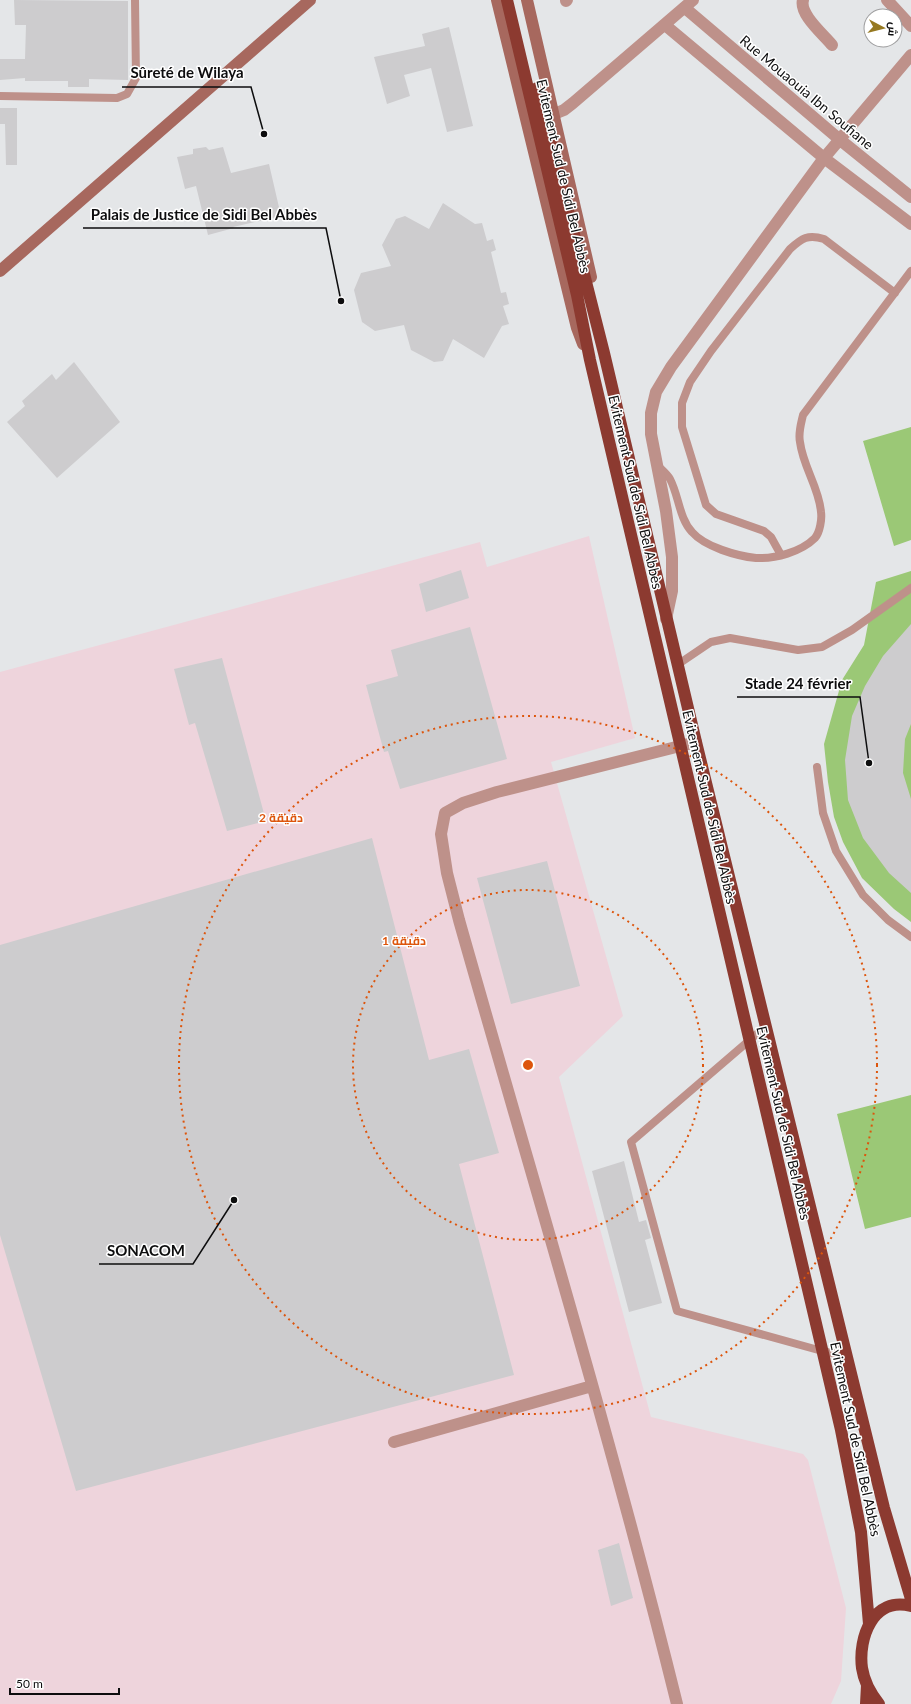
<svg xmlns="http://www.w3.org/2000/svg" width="911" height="1704" font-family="Lato,Cairo,sans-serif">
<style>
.industrial{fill:#eed4dc}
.green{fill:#9bc876}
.building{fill:#cdccce}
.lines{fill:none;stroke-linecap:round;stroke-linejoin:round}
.service{stroke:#be918a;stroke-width:8}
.minor{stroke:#be918a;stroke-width:12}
.secondary{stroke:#a7685e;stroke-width:12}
.trunk{stroke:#8c3a30;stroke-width:12}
.ring{fill:none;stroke:#dd550c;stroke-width:2;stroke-dasharray:2 4}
.labels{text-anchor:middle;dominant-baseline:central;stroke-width:3;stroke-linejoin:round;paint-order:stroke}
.street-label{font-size:14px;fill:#0d0d0e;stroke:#fff}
.centre{fill:#dd550c;stroke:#fff;stroke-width:2}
.ring-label{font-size:12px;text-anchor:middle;font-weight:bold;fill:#dd550c;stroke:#fff;stroke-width:3;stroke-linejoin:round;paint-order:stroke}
.leader{fill:none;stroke:#0d0d0e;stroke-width:1.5}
.callout-dot{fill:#0d0d0e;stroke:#fff;stroke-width:1.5}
.callout-label{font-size:15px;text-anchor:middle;font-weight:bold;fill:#0d0d0e;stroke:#fff;stroke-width:3;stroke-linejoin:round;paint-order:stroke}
</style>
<rect width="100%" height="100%" fill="#e4e6e8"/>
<!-- industrial -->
<path class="industrial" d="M 589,536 L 635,738 L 551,762 L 623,1016 L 559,1077 L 651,1417 L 803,1454 L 808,1460 L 846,1608 L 841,1681 L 831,1704 L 0,1704 L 0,672 L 480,542 L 487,567 Z"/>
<!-- green -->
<path class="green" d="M 911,427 L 911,540 L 894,546 L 863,441 Z
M 911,571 L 911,922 L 894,909 L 862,878 L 843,842 L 834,817 L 828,782 L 824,744 L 842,680 L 864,645 L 876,582 Z
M 911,1095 L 911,1217 L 865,1229 L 837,1114 Z"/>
<!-- building -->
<path class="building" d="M 14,0 L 128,1 L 128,80 L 89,79 L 89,87 L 68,87 L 68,81 L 25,81 L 25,78 L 0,80 L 0,59 L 25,59 L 26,25 L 15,25 Z
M 449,27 L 473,126 L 447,132 L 431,68 L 404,75 L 410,96 L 387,104 L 374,57 L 425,46 L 422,34 Z
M 0,108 L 17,108 L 17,165 L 6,165 L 5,124 L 0,124 Z
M 206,147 L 209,150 L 223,147 L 231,173 L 269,164 L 281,216 L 233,227 L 234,228 L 208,235 L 196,186 L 185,189 L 177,157 L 193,154 L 193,149 Z
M 443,203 L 475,224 L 482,223 L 487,241 L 493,239 L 496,250 L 491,252 L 501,293 L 506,292 L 509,304 L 503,306 L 509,324 L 502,326 L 484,358 L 453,339 L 443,361 L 434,362 L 411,350 L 404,325 L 375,331 L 362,322 L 354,290 L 361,273 L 391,266 L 382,245 L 396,219 L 405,216 L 429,229 Z
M 74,362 L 120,422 L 57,478 L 7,422 L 25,406 L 22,401 L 52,374 L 56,380 Z
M 461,570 L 469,598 L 426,612 L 419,584 Z
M 911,624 L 911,724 L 905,739 L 903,773 L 911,799 L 911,893 L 889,873 L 863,838 L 848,800 L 845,760 L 852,716 L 865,686 L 883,656 Z
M 470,627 L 507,759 L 400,789 L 388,751 L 384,752 L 366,685 L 398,676 L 391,650 Z
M 222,658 L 266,821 L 227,831 L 195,723 L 189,725 L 174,669 Z
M 372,838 L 429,1060 L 469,1049 L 499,1153 L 459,1164 L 514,1375 L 76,1491 L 0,1235 L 0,945 Z
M 547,861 L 580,986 L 511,1004 L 477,878 Z
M 624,1161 L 639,1222 L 646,1220 L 651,1238 L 645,1240 L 662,1303 L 629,1312 L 592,1171 Z
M 619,1543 L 633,1598 L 611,1606 L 598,1550 Z"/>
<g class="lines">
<!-- service -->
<path class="service" d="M 0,96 L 117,98 L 127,94 L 136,78 L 135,0
M 658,466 C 662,470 667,474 670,479 C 679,496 679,518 692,532 C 705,547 737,556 756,558 C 775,559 801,552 815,538 C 820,532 822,519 821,512 C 819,487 803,467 800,442 C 798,433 801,424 803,415 L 911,271
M 781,555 L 771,537 L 764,531 L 716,514 L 706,505 L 682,427 L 682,403 L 690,382 L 711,351 L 790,249 C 802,238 808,234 824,239 L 895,293
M 677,665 L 711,642 L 730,638 L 798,650 L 822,647 L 852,630 L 911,588
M 817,767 L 823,813 L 836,851 L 863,895 L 888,920 L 911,937
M 766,1026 L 631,1142 L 677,1311 L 822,1351 L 847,1356"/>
<!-- minor -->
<path class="minor" d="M 803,0 C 799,14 823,34 832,45
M 887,0 L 911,26
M 566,1 L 567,0
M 685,8 L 839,139 L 911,197
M 665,25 L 824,158 L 911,224
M 554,114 L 564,110 L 573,103 L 693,0
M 666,619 L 672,591 L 672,557 L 666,511 L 651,434 L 651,413 L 656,392 L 671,367 L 824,158 L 911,55
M 394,1442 L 592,1386
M 677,1704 C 612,1441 533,1181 459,920 L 447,873 L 441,834 L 445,813 L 463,803 L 497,792 L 696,742"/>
<!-- secondary -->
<path class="secondary" d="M 497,0 L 577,328 L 583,344
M 527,0 L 591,277
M 0,271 L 310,0"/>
<!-- trunk -->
<path class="trunk" d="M 507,0 L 577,295 L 590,360 L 841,1430 L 861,1532 L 869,1624
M 537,88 L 604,353 L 696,742 L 884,1508 L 911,1599
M 866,1704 L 867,1685
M 879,1704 C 871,1694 864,1681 862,1668 C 858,1638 873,1596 911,1606"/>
</g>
<!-- distance rings -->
<g class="ring">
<circle cx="528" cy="1065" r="175"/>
<circle cx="528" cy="1065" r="349"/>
</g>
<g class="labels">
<!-- street labels -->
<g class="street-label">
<text transform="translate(807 92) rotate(40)">Rue Mouaouia Ibn Soufiane</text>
<text transform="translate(564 176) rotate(77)">Evitement Sud de Sidi Bel Abbès</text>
<text transform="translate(636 492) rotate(77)">Evitement Sud de Sidi Bel Abbès</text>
<text transform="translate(710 807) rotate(77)">Evitement Sud de Sidi Bel Abbès</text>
<text transform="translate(784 1123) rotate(77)">Evitement Sud de Sidi Bel Abbès</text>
<text transform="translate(856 1439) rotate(78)">Evitement Sud de Sidi Bel Abbès</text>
</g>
</g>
<circle cx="528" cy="1065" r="6" class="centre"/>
<g class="ring-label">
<text x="281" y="822">2 دقيقة</text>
<text x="404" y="945">1 دقيقة</text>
</g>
<!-- callouts -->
<path class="leader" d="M264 134L251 87H122M341 301L326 228H83M869 763L860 697H737M234 1200L193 1264H99"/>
<g class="callout-dot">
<circle cx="264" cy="134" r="4"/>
<circle cx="341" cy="301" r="4"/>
<circle cx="869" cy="763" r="4"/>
<circle cx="234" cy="1200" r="4"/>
</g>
<g class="callout-label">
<text x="187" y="78">Sûreté de Wilaya</text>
<text x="204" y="220">Palais de Justice de Sidi Bel Abbès</text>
<text x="798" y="689">Stade 24 février</text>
<text x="146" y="1256">SONACOM</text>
</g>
<!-- north arrow -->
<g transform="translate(883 28) rotate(97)"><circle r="19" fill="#ffffff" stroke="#9e9e9f"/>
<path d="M0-3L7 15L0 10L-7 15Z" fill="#967921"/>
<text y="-6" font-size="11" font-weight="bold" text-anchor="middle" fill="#0d0d0e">ش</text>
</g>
<!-- scale -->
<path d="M10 1688v6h109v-6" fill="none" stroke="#0d0d0e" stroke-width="2"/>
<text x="16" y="1688" font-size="12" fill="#0d0d0e" stroke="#ffffff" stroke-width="3" paint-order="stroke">50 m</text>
</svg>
